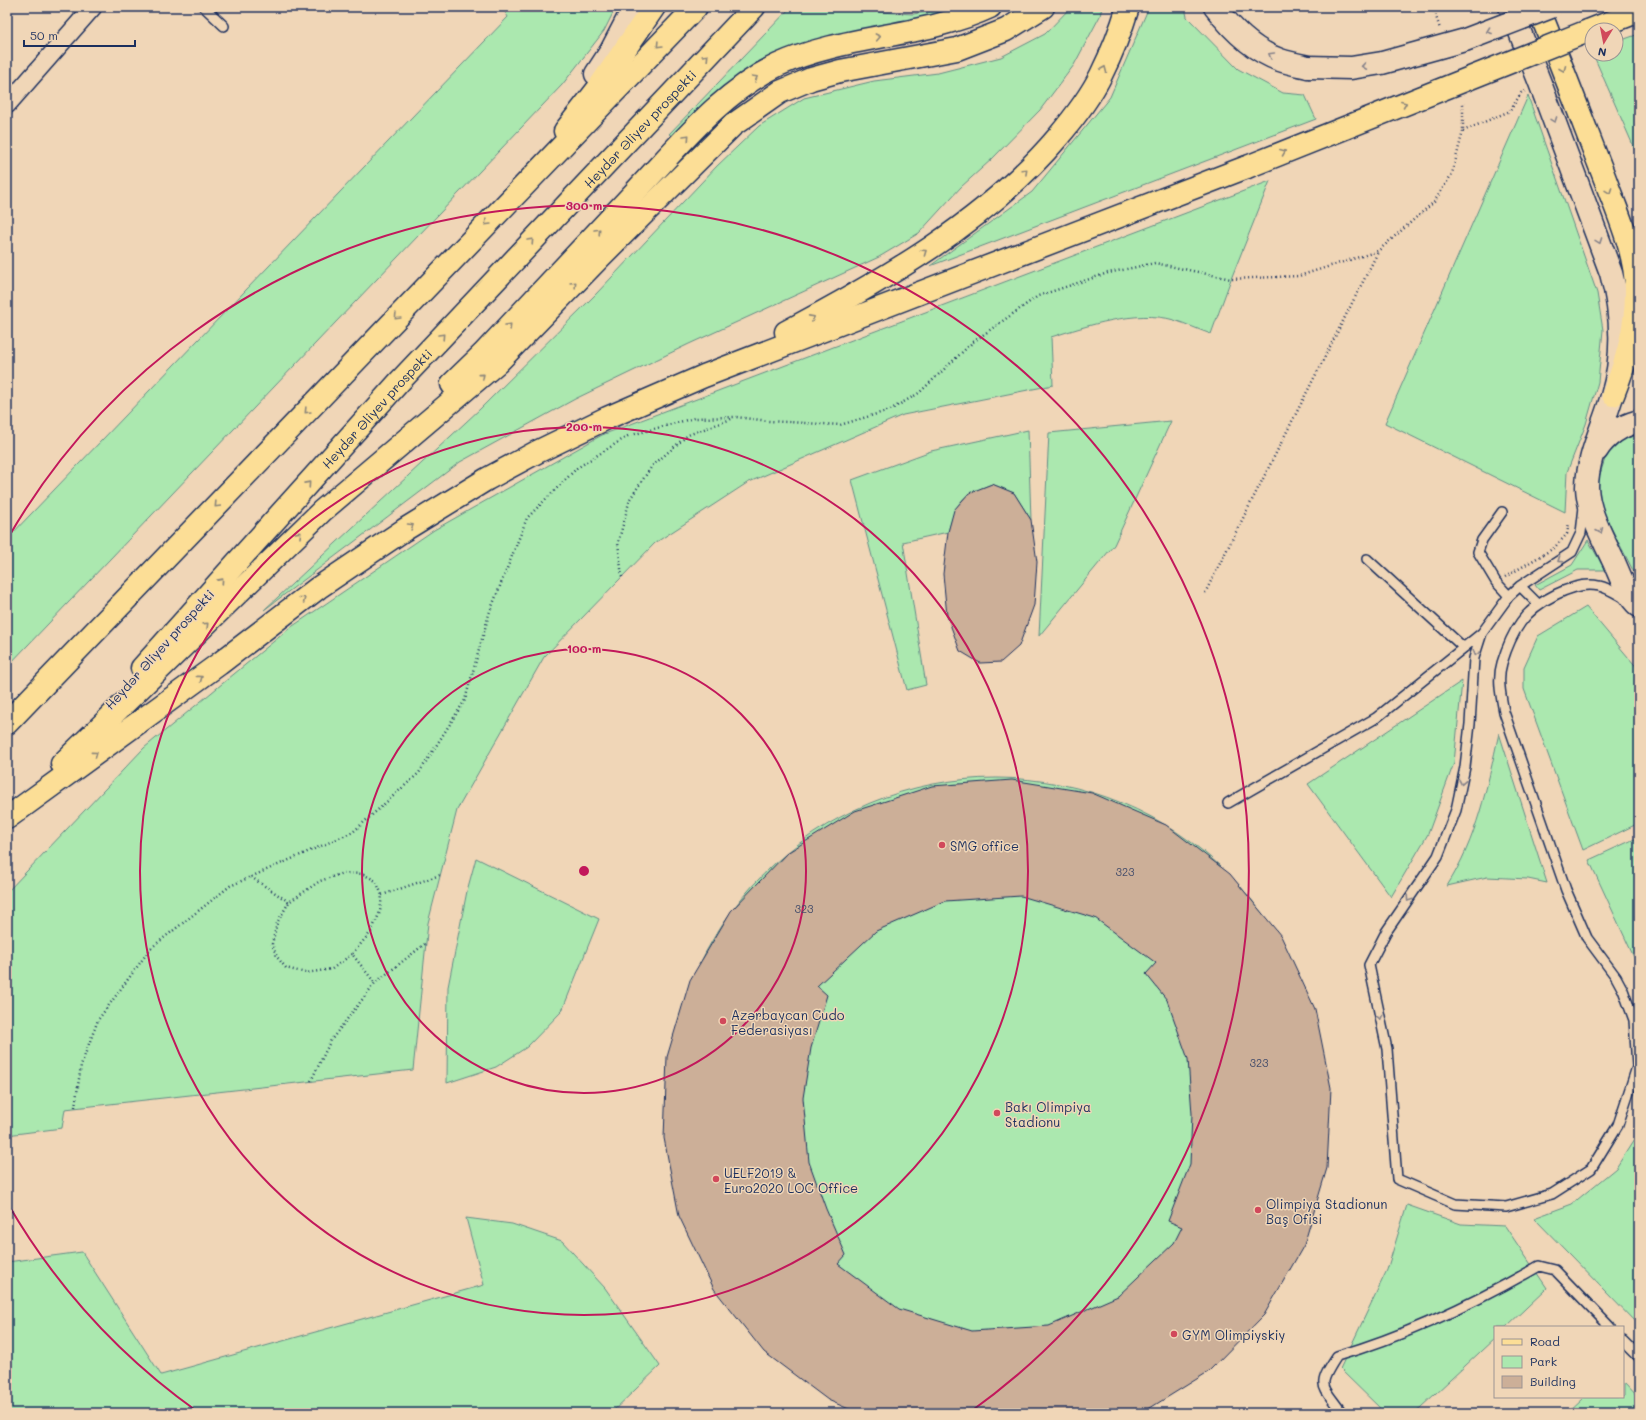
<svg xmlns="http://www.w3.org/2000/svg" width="1646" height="1420" font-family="Mali,sans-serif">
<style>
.green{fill:#abe8af;stroke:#638c86}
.building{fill:#ccaf98;stroke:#1b2f5e;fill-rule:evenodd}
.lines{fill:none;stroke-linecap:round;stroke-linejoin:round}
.lane-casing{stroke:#1b2f5e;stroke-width:12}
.street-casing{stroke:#1b2f5e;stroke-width:20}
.secondary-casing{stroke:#1b2f5e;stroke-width:25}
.primary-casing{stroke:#1b2f5e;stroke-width:25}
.highway-casing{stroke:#1b2f5e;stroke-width:25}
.path{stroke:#1b2f5e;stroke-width:2.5;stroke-dasharray:1 3;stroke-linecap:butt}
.lane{stroke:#f0d6b7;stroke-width:9}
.street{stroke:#f0d6b7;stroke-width:17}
.secondary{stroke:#f0d6b7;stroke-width:22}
.primary{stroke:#fcde96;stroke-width:22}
.highway{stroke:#fcde96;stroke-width:22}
.secondary-bridge-casing{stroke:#1b2f5e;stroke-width:25;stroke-linecap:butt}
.highway-bridge-casing{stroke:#1b2f5e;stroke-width:25;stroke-linecap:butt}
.secondary-bridge{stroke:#f0d6b7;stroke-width:22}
.highway-bridge{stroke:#fcde96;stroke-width:22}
.oneway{stroke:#86828a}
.oneway2{stroke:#8c867a}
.ring{fill:none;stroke:#c2185b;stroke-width:2}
.poi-dot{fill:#d1495b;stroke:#f0d6b7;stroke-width:1.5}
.labels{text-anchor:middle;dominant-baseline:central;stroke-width:3;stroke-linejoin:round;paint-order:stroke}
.number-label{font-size:11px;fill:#474f6c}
.street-label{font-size:13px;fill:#1b2f5e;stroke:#f0d6b7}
.poi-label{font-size:13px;fill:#1b2f5e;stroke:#f0d6b7;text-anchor:start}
.centre{fill:#c2185b;stroke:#f0d6b7;stroke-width:2}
.ring-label{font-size:12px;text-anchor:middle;font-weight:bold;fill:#c2185b;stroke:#f0d6b7;stroke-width:3;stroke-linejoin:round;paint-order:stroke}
</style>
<rect width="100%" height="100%" fill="#f0d6b7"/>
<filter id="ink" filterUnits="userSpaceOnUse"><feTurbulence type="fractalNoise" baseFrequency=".025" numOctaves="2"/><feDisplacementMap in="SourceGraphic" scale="8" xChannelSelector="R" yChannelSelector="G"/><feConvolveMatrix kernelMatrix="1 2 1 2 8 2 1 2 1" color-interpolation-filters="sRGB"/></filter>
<g filter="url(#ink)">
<!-- green -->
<path class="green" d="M 502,7 L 616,7 L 604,31 L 562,85 L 7,667 L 7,539 L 508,17 Z
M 791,7 L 861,7 L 880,12 L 913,14 L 957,7 L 904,23 L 854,31 L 796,46 L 757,62 L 710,97 L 672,136 L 669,134 Z
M 1071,7 L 1102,7 L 1100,16 L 1074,65 L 1040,110 L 992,159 L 961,187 L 919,233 L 879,257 L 689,344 L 575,399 L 460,462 L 264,610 L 480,409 L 596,294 L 717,166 L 759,126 L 804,98 L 874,81 L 938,73 L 1001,57 L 1045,34 Z
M 1149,7 L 1185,7 L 1187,17 L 1238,69 L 1283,93 L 1305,95 L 1316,119 L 930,266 L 1032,192 L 1110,97 Z
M 1639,34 L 1639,159 L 1593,54 L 1616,54 L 1616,42 Z
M 1528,96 L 1597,293 L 1603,330 L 1598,382 L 1586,424 L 1567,472 L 1565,512 L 1385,423 Z
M 1270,181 L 1231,279 L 1211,334 C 1199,330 1187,324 1174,320 C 1136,309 1087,326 1051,337 L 1053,385 L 903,415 L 747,483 L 655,543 L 544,657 L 457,810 L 428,923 L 413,1070 L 65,1109 L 62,1128 L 7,1135 L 7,892 L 144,748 L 290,628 L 434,530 L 602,435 Z
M 1171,421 L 1114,545 L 1039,636 L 1049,433 Z
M 1028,430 L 1031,520 L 1014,493 L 992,484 C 961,496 957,500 948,532 L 903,542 L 926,685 L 907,690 L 852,480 L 931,451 Z
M 1639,435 L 1639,582 L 1602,510 L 1597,483 L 1606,456 L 1624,439 Z
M 1588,540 L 1605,570 L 1578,570 L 1539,590 L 1535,585 L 1572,565 Z
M 1586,607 L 1639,670 L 1639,823 L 1583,850 L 1524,689 L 1524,667 L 1538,636 Z
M 1462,681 L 1454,763 L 1428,834 L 1391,897 L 1308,784 Z
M 1499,733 L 1547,883 L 1528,879 L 1487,877 L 1447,886 C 1477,839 1487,787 1499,733 Z
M667 1107a329 329 0 1 1 658 0a329 329 0 1 1-658 0Z
M 1639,837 L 1639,968 L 1589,860 Z
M 476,858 L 599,919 L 562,1011 L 527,1047 L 496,1067 L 447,1083 L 448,987 L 467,891 Z
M 1639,1132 L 1639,1326 L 1534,1218 L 1572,1204 L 1616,1168 Z
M 1407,1205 L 1461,1224 L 1505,1226 L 1547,1288 L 1506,1327 L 1495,1327 L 1495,1338 L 1420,1408 L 1413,1413 L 1385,1413 L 1340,1369 L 1387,1270 Z
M 466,1218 L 512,1224 L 562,1241 L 605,1288 L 660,1366 L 611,1413 L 7,1413 L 7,1262 L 82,1252 L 161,1375 L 484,1285 Z
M 1623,1383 L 1639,1400 L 1639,1413 L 1567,1413 L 1584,1397 L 1623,1397 Z"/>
<!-- building -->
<path class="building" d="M 992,484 L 1014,493 L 1031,520 L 1037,562 L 1034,605 L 1019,646 L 1001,662 L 980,663 L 960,651 L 947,616 L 943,574 L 948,532 L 954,510 L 969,493 Z
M 1012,780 L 1092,793 L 1166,825 L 1230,874 L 1281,936 L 1315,1009 L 1331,1088 L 1327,1168 L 1304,1245 L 1264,1315 L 1208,1372 L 1142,1413 L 858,1413 L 828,1400 L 764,1352 L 714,1289 L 679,1216 L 664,1138 L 667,1057 L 690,980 L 731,911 L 787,853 L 855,811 L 932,786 ZM 1021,896 L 1095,918 L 1156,963 L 1146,974 L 1167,1000 L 1188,1059 L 1192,1114 L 1190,1164 L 1168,1221 L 1182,1227 L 1174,1243 L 1118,1296 L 1049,1326 L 972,1331 L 899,1309 L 838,1264 L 846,1255 L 826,1209 L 809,1162 L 803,1098 L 811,1048 L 827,995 L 817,986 L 876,931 L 945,901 Z"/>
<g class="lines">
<!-- lane casing -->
<g class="lane-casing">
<path id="lane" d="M 204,7 L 224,26
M 1584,507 L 1581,533 L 1572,552 L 1520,586 L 1509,596 L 1482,633 L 1474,658 L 1470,724 L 1465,767 L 1456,810 L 1438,856 L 1386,932 L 1369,965 L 1387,1049 L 1397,1179 L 1455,1204 L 1506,1207 L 1552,1194 L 1591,1169 L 1618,1125 L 1637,1067 L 1634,1020 L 1623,990 L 1616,977 L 1587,938 L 1566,890 L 1504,712 C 1501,696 1497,679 1502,663 C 1506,650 1513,633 1521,622 C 1535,602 1575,580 1599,586 C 1609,588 1617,594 1626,599
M 1502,512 L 1482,540 L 1478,552 L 1496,582 L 1509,596
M 1367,559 L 1463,647
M 1520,586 L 1538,604
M 1228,803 L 1376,718 L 1482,633
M 1623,1341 L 1639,1357
M 1342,1413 C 1322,1384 1316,1388 1337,1356 C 1408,1335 1475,1303 1539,1266 L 1555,1270 L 1610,1327"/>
</g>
<!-- street casing -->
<g class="street-casing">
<path id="street" d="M 7,105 L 93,7"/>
</g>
<!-- secondary casing -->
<g class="secondary-casing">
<path id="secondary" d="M 1215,7 C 1231,28 1254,51 1280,60 C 1289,63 1299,65 1308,67
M 1510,7 L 1540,83 L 1611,273 C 1622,313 1624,356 1612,396 C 1604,424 1587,458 1587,487 C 1588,512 1602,536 1612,558 C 1620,574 1625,594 1639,606
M 596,74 L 611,51 L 634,7
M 1597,450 C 1607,434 1621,426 1639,421"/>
</g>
<!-- primary casing -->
<g class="primary-casing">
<path id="primary" d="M 565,131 L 597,90 L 654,7"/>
</g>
<!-- highway casing -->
<g class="highway-casing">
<g id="highway">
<path d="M 1538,7 C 1561,64 1583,122 1605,179 C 1618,215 1637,254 1636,293 C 1636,329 1626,362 1613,395"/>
<path d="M 1588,31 L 1639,11"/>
<path d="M 786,332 C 884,280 985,223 1058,137 C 1074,118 1090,97 1101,75 C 1112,53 1121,30 1128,7"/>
<path d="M 452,384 L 483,354 C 534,299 585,245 636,191 C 679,146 721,92 778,65 C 846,34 923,38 990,7"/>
<path id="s1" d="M 142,668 L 400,381 L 754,7"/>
<path d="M 7,723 L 696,7"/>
<path d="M 62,764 L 322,511 L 498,362 L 600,257 L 733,125 L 780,92 L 811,79 L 840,71 L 957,49 L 1006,30 L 1043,7"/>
<path d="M 7,818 L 219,664 L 318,588 L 404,530 L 487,479 L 537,452 L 607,418 L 704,376 L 1247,167"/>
</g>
</g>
<!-- path -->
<path class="path" d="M 1433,7 L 1440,29
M 1463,131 L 1510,111 L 1521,93 L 1525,91
M 622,577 L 618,543 L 630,499 L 652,466 L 688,435 L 734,418
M 1505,577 L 1554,548 L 1567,534 L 1569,523
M 1205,593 L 1378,252
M 251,877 L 289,902
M 382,895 L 440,875
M 352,954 L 332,969 L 306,973 L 286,968 L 277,957 L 272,944 L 277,923 L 289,902 L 320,881 L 343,873 L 363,874 L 376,881 L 382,895 L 380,912 L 371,932 L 352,954 L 375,983
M 311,1081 L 331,1040 L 375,983 L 426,943
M 75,1107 L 81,1065 L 98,1020 L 151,948 L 230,886 L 353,832 L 419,773 L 465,700 L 489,614 L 527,518 L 577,468 L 628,436 L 694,418 L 736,417 L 769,421 L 840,425 L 890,410 L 919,393 L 973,342 L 1038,296 L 1108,273 L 1155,263 L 1231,279 L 1299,276 L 1378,251 L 1434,202 L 1452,174 L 1463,131 L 1463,101"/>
<!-- lane -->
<use href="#lane" class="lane"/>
<!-- street -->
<use href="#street" class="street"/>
<!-- secondary -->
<use href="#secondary" class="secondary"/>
<!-- primary -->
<use href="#primary" class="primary"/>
<!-- highway -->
<use href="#highway" class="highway"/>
<!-- secondary-bridge casing -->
<g class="secondary-bridge-casing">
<path id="secondary-bridge" d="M 1308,67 L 1351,68 L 1382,63 L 1465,40 L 1551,7"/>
</g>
<!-- highway-bridge casing -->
<g class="highway-bridge-casing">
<path id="highway-bridge" d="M 1247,167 L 1588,31"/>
</g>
<!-- secondary-bridge -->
<use href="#secondary-bridge" class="secondary-bridge"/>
<!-- highway-bridge -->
<use href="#highway-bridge" class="highway-bridge"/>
</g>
<!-- one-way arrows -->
<defs><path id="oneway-chevron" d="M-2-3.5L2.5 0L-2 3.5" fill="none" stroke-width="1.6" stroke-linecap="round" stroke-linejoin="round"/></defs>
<g class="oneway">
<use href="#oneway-chevron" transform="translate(1489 31) rotate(159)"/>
<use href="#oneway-chevron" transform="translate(1271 55) rotate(-150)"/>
<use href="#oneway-chevron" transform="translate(1364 66) rotate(172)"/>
<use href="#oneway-chevron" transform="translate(1554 120) rotate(70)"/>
<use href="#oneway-chevron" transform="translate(1599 241) rotate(70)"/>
<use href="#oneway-chevron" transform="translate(1600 531) rotate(67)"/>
<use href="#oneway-chevron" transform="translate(1560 560) rotate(146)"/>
<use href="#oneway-chevron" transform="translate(1476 653) rotate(106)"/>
<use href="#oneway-chevron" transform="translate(1462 782) rotate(101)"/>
<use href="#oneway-chevron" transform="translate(1409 899) rotate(124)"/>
<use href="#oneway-chevron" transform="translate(1380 1017) rotate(77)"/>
</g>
<g class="oneway2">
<use href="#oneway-chevron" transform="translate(878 37) rotate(-11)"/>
<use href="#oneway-chevron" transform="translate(659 45) rotate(134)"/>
<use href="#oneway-chevron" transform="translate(706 57) rotate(-46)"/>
<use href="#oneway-chevron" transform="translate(1104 69) rotate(-67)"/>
<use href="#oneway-chevron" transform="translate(1563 69) rotate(68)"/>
<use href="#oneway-chevron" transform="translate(755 78) rotate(-30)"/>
<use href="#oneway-chevron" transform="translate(1404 104) rotate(-22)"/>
<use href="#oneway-chevron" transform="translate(687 137) rotate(-47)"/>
<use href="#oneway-chevron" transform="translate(1283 152) rotate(-22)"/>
<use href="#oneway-chevron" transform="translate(1025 171) rotate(-43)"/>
<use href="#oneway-chevron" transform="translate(1609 191) rotate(70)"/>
<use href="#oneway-chevron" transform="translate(487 223) rotate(134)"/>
<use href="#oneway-chevron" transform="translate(598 231) rotate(-47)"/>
<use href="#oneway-chevron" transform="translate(531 241) rotate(-47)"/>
<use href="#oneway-chevron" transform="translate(924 252) rotate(-35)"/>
<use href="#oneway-chevron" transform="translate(574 284) rotate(-46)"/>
<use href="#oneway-chevron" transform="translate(397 317) rotate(134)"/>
<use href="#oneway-chevron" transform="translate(812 318) rotate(-28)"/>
<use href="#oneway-chevron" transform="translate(509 326) rotate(-47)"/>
<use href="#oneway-chevron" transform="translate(442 336) rotate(-47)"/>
<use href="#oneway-chevron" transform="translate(482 376) rotate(-40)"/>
<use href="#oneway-chevron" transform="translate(307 411) rotate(134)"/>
<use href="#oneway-chevron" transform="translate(308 484) rotate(-48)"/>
<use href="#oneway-chevron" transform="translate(217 505) rotate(134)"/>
<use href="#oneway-chevron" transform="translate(411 526) rotate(-31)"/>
<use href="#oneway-chevron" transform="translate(299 534) rotate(-44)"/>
<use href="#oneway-chevron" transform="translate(221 581) rotate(-48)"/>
<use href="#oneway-chevron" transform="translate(303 599) rotate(-38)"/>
<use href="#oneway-chevron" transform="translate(206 625) rotate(-44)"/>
<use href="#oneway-chevron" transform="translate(200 678) rotate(-36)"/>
<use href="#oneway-chevron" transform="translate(95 754) rotate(-36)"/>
</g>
</g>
<!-- distance rings -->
<g class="ring">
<circle cx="584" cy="871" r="222"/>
<circle cx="584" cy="871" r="444"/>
<path d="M198 1412A665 665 0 0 1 8 1204M8 538A665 665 0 1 1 970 1412"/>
</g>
<!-- markers -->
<g class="poi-dot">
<circle cx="942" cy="845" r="4"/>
<circle cx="723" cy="1021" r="4"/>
<circle cx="997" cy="1113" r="4"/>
<circle cx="716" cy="1179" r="4"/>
<circle cx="1258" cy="1210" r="4"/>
<circle cx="1174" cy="1334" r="4"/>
</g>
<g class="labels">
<!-- number labels -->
<g class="number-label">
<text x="1125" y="871">323</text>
<text x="804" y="908">323</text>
<text x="1259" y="1062">323</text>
</g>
<!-- street labels -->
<g class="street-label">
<text stroke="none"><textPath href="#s1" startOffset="734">Heydər Əliyev prospekti</textPath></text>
<text stroke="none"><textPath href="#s1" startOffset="350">Heydər Əliyev prospekti</textPath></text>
<text transform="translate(159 649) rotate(-48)">Heydər Əliyev prospekti</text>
</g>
<!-- poi labels -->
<g class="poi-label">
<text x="950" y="845">SMG office</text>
<text x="731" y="1014">Azərbaycan Cudo<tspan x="731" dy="15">Federasiyası</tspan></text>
<text x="1005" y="1106">Bakı Olimpiya<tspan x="1005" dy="15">Stadionu</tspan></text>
<text x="724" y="1172">UELF2019 &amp;<tspan x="724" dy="15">Euro2020 LOC Office</tspan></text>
<text x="1266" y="1203">Olimpiya Stadionun<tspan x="1266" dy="15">Baş Ofisi</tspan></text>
<text x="1182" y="1334">GYM Olimpiyskiy</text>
</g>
</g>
<circle cx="584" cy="871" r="6" class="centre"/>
<g class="ring-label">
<text x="584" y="210">300 m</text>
<text x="584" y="431">200 m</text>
<text x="584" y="653">100 m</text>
</g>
<!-- margin -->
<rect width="1646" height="1420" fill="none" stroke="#f0d6b7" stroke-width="24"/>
<rect x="12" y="12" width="1622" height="1396" fill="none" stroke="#1b2f5e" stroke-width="1.5" filter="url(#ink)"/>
<!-- legend -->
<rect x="1494" y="1326" width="130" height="72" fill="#f0d6b7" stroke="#9b9393"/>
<rect x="1502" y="1339" width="20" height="6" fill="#fcde96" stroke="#9b9393"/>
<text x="1530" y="1346" font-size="12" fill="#1b2f5e">Road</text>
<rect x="1502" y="1356" width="20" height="12" fill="#abe8af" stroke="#9b9393"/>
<text x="1530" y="1366" font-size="12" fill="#1b2f5e">Park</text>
<rect x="1502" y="1376" width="20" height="12" fill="#ccaf98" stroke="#9b9393"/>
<text x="1530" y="1386" font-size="12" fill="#1b2f5e">Building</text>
<!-- north arrow -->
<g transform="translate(1604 42) rotate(190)"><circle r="19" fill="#f0d6b7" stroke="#9b9393"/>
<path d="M0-3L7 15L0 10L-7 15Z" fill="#d1495b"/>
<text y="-6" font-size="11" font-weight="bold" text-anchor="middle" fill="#1b2f5e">N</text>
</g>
<!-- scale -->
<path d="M24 40v6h111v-6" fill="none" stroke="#1b2f5e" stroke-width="2"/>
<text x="30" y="40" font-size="12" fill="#1b2f5e" stroke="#f0d6b7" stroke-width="3" paint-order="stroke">50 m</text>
</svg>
